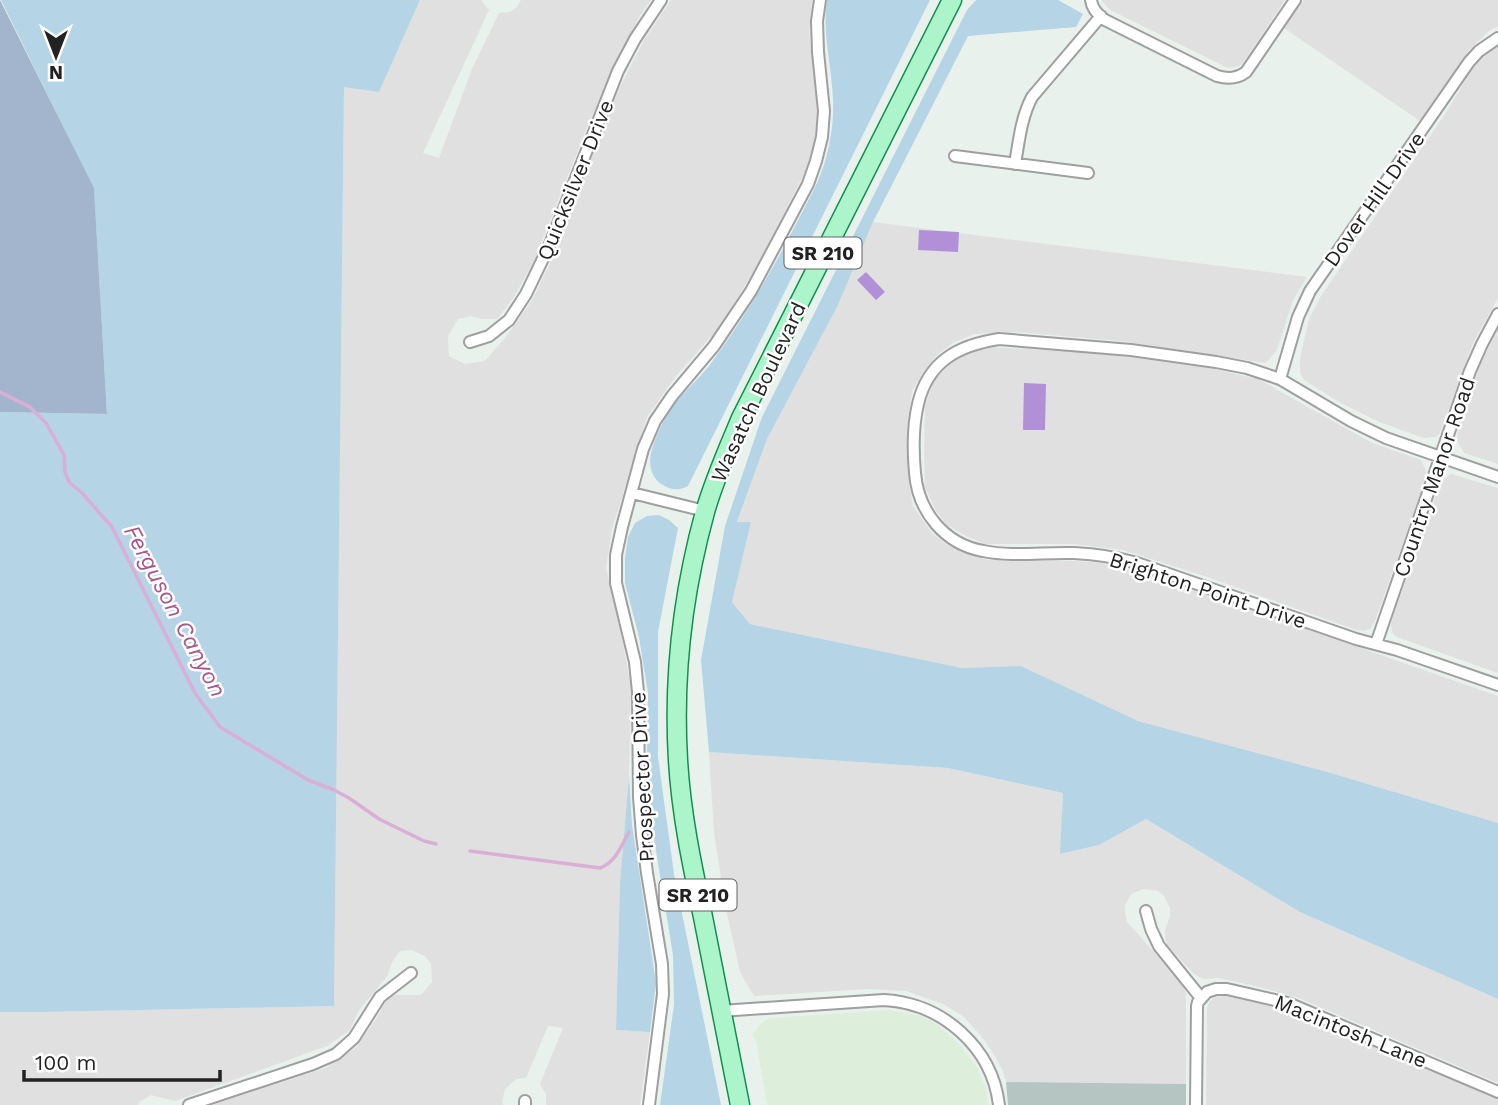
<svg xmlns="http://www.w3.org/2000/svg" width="1498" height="1105" font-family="'Work Sans',sans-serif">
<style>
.residential{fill:#dfe0df}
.commercial{fill:#ddefdb}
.construction{fill:#b5c5c2}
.grass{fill:#b5d4e5}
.forest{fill:#a2b5cc}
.pitch{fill:#b190d8}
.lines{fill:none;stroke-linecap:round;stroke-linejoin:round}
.stream{stroke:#daaed7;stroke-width:3.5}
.minor-casing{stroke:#9f9f9f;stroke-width:14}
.primary-casing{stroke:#0f9051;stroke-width:21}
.minor{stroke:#fff;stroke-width:10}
.primary{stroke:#acf4c9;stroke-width:18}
.labels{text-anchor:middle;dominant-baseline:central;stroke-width:5;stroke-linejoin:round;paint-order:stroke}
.shield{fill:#fff;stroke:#646464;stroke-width:2}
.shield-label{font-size:19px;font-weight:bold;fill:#222}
.street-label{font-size:21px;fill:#222;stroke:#fff}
.water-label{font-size:23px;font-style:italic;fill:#a9568d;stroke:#fff}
</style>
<rect width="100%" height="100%" fill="#e9f1ed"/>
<!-- residential -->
<path class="residential" d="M 420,0 L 481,0 L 489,10 L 423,153 L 439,158 L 472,69 L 499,13 L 510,12 L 517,7 L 521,0 L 651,0 L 639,17 L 589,123 L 534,261 L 514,297 L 497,319 L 481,319 L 471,316 L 458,319 L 448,336 L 449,356 L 465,364 L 485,361 L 505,338 L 533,299 L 550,263 L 619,89 L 644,40 L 671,0 L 812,0 L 809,34 L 816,89 L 817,116 L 814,142 L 806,170 L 760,261 L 718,329 L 676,376 L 647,417 L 612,529 L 606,568 L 620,629 L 631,687 L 629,775 L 620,883 L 616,1030 L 650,1032 L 640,1105 L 546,1105 L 546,1094 L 540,1084 L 563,1028 L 548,1026 L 526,1078 L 516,1079 L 505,1089 L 502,1102 L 503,1105 L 212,1105 L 326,1068 L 357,1047 L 378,1016 L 387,999 L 395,995 L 421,995 L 432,982 L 431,964 L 426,957 L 412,950 L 400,951 L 392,962 L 388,975 L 359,1010 L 350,1030 L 327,1046 L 175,1101 L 151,1095 L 139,1102 L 138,1105 L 0,1105 L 0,1012 L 44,1012 L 334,1006 L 344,86 L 379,92 Z
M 1101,0 L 1285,0 L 1245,60 L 1239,66 L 1228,68 L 1110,10 Z
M 1304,0 L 1498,0 L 1498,26 L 1489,31 L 1469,50 L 1420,121 L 1284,28 Z
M 1498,46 L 1498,298 L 1473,343 L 1440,433 L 1435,437 L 1423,438 L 1377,421 L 1339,402 L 1309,383 L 1303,379 L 1300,372 L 1300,358 L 1309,319 L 1321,296 L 1445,114 L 1473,68 L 1488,52 Z
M 873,222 L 1307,277 L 1293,300 L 1277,350 L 1266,363 L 1121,341 L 1015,332 L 974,334 L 954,342 L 937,355 L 924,371 L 912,391 L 908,420 L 909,484 L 913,506 L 931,532 L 947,545 L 965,553 L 988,560 L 1074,561 L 1101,563 L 1143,572 L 1498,696 L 1498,823 L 1331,773 L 1138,721 L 1021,666 L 962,668 L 750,624 L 732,602 L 751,522 L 737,523 L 767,439 L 838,305 Z
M 1498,330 L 1498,464 L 1464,453 L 1457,441 L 1458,433 L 1479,367 Z
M 987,347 L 1082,352 L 1136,358 L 1214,369 L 1258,379 L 1372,443 L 1421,460 L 1426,471 L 1423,487 L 1375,621 L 1370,629 L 1363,631 L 1354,629 L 1207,577 L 1123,550 L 1073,544 L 986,544 L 966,536 L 947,525 L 936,511 L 925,487 L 924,453 L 925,406 L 934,381 L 949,365 L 970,351 Z
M 1451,474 L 1498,488 L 1498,673 L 1397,637 L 1393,634 L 1391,625 L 1393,617 L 1441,481 Z
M 709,752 L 948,768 L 1063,793 L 1061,854 L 1099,845 L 1146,819 L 1300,912 L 1498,999 L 1498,1083 L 1296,997 L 1251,985 L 1218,978 L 1204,979 L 1197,976 L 1192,972 L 1168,946 L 1165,937 L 1165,930 L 1170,916 L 1170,908 L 1164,896 L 1158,891 L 1144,889 L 1131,894 L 1125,905 L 1125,913 L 1127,922 L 1182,983 L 1186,994 L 1186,1084 L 1006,1082 L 1003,1071 L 992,1051 L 982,1037 L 963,1016 L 943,1004 L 906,991 L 869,989 L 754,996 L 740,972 L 726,909 L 714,833 Z
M 1225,996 L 1268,1004 L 1286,1010 L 1498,1100 L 1498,1105 L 1206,1105 L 1207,1008 L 1210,1001 L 1216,997 Z"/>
<!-- commercial -->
<path class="commercial" d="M 889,1010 L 922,1016 L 939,1026 L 959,1044 L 976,1066 L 986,1088 L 988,1105 L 767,1105 L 756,1041 L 752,1035 L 759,1025 L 769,1018 Z"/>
<!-- construction -->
<path class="construction" d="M 1006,1082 L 1186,1084 L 1186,1105 L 1008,1105 Z"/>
<!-- grass -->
<path class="grass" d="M 1,0 L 420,0 L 379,92 L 344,87 L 334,1006 L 44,1012 L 0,1012 L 0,412 L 107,414 L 94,189 Z
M 827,0 L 930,0 L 688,486 C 679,491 671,490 663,485 C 652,479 648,465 651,453 C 655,437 664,418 674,405 C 684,391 698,380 709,366 C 741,323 768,278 793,230 C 803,210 815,190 823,168 C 830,147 834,123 833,100 C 832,67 822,34 827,0 Z
M 976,0 L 1058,0 L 1083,14 L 1076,27 L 968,36 L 873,222 L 838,305 L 767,439 L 737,522 L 751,522 L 732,602 L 750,624 L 962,668 L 1021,666 L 1138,721 L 1331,773 L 1498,823 L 1498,999 L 1300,912 L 1146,819 L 1099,845 L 1060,854 L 1063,793 L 948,768 L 709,752 L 701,660 L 725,526 L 762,417 L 967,10 Z
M 659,515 L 669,520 L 678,528 L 658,632 L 658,757 L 674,874 L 721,1105 L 660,1105 L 674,1005 L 673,955 L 653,832 L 647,753 L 648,693 L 639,637 L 625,583 L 625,558 L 628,537 L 635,523 L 647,516 Z
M 629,775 L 632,825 L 656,983 L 650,1032 L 616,1030 L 620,883 Z"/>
<!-- forest -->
<path class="forest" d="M 0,0 L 94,188 L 107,414 L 0,412 Z"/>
<!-- pitch -->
<path class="pitch" d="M 919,230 L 959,232 L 958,252 L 918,250 Z
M 866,272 L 885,292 L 876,300 L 857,280 Z
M 1024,383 L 1046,384 L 1045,430 L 1023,430 Z"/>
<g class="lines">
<!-- stream -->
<path class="stream" d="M 0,392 L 30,407 L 46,423 L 64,455 L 65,472 L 69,482 L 82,493 L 112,527 L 195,693 L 220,727 L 308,780 L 334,790 L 349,798 L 379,819 L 424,841 L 436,844
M 470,851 L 600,868 C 616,862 621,846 629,832"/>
<!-- minor casing -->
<g class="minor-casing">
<path id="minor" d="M 1091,0 C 1092,9 1098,15 1105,20 L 1217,76 C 1228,79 1237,79 1246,72 L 1295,0
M 955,156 L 1088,173
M 1015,164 C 1019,141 1021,118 1032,97 L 1101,16
M 470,342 L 489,336 L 509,320 L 526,294 L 550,244 L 618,71 L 635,39 L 661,0
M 1280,379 L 1298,317 L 1310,291 L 1469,62 L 1479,51 L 1498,38
M 1498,477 L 1386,438 L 1351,421 L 1280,379 L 1247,368 L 1216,362 L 1131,350 L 999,339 C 959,345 928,361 918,404 C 913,425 913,451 915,473 C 918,511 944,544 983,551 C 1012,557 1044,552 1074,553 C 1095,554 1116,557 1137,563 L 1356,639 L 1397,650 L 1498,685
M 632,493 L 705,511
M 1376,644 L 1470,371 L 1482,344 L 1498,314
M 1146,911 L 1151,929 L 1159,946 L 1201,998
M 721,1011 L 884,1000 C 942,1003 992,1047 999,1105
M 525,1101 L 525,1105
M 189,1105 L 313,1064 L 336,1054 L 354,1038 L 380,997 L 411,973
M 649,1105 L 663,994 L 662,964 L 647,873 L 642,835 L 639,797 L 638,692 L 635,662 L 616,583 L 616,555 L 622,527 L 643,449 L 655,421 L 672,396 L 714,346 L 751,291 L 808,184 L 816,161 L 822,137 L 824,111 L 818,52 L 817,21 L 820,0
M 1196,1105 L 1197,1006 L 1198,1002 L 1207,992 L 1216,989 L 1227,989 L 1288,1003 L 1498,1092"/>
</g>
<!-- primary casing -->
<g class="primary-casing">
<path id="primary" d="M 740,1105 C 728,1042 715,980 703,917 C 692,865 681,813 678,760 C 673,677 683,592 705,512 C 714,480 728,449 741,418 L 952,0"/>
</g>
<!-- minor -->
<use href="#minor" class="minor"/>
<!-- primary -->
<use href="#primary" class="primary"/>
</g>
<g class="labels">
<!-- shield labels -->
<g class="shield">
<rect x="784.5" y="237.5" width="77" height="31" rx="5"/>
<rect x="659.5" y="879.5" width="77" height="31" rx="5"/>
</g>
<g class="shield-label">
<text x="823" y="253">SR 210</text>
<text x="698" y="895">SR 210</text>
</g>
<!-- street labels -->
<g class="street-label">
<text transform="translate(575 180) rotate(-68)">Quicksilver Drive</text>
<text transform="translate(1374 199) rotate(-55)">Dover Hill Drive</text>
<text transform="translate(758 392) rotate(-65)">Wasatch Boulevard</text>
<text transform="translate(1434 477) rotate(-71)">Country Manor Road</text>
<text transform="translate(1208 590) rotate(18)">Brighton Point Drive</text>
<text transform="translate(642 777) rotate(-93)">Prospector Drive</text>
<text transform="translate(1351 1031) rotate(22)">Macintosh Lane</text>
</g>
<!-- water labels -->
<g class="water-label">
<text transform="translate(175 611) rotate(62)">Ferguson Canyon</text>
</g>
</g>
<!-- north arrow -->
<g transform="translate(56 56) rotate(180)" stroke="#ffffff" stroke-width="5" paint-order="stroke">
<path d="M0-5L12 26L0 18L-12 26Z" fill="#222222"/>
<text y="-10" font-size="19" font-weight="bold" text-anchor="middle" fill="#222222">N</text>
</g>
<!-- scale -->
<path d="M24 1070v10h196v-10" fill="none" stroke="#222222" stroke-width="3.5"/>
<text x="35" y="1070" font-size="21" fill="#222222" stroke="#ffffff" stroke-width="5" paint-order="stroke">100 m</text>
</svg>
